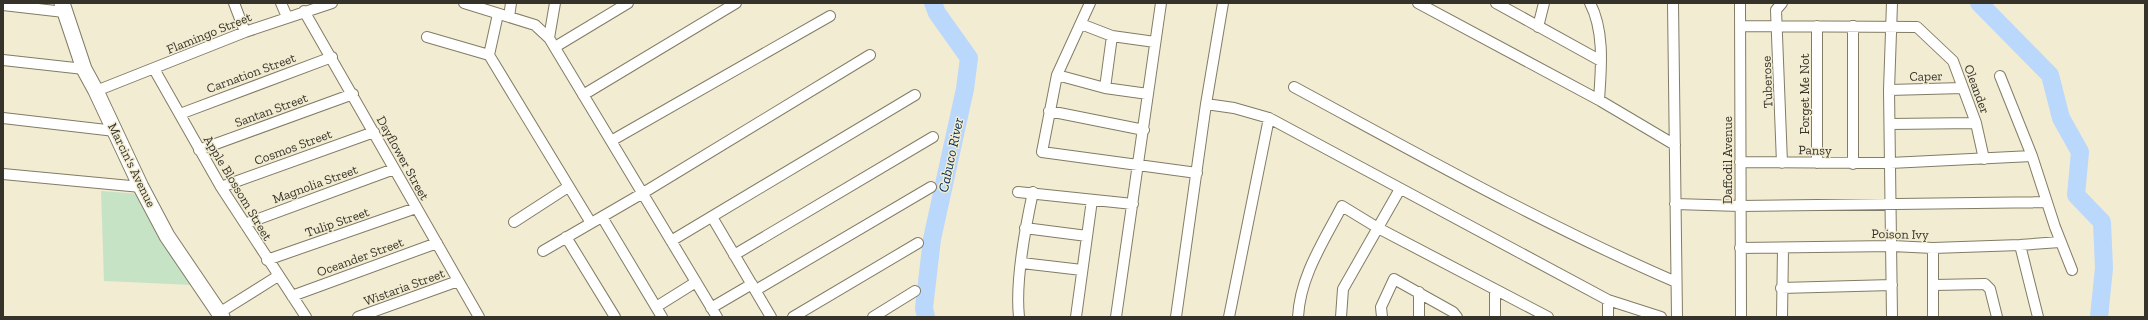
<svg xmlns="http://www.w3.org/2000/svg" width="2148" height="320" font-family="'Zilla Slab',serif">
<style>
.green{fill:#c7e3c6}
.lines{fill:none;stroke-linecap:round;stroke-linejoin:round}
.river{stroke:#bad7fc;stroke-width:18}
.street-casing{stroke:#827c65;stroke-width:12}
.secondary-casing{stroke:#827c65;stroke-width:17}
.street{stroke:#fff;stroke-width:10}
.secondary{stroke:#fff;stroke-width:15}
.labels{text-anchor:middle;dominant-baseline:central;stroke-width:3;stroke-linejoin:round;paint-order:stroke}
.street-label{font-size:13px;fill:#353329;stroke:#f2ecd2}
.water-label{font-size:14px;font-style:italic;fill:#012a55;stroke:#f2ecd2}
</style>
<rect width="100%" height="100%" fill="#f2ecd2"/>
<!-- green -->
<path class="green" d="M 101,191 L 141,194 L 192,285 L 104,281 Z"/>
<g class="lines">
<!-- river -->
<path class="river" d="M 1979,3 L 2050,75 L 2061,118 L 2080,152 L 2076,195 L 2102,222 L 2104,268 L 2099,317
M 926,317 L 924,308 L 932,239 L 965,89 L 969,58 L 937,13 L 933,3"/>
<!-- street casing -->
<g class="street-casing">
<path id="street" d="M 234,3 L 245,32
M 281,3 L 287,17
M 464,3 L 535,25 L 549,38 L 717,317
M 1090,3 L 1057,75 L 1042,152 L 1197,173
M 1418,3 L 1599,100 L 1675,145
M 1496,3 L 1601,61
M 1590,3 C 1605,32 1601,69 1599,100
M 1673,3 L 1677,317
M 1740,3 L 1741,317
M 1782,3 L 1776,10 L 1782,163
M 1892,3 L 1889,90 L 1892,317
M 3,5 L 64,12
M 304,11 L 479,317
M 498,14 L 489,55 L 591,223
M 509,17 L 511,3
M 1081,24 L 1112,36 L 1155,42
M 1740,26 L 1917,27 L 1953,61 L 1976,123 L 1984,159
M 1538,27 L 1544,3
M 427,37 L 489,55
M 549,38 L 555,3
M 555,47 L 628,3
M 3,60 L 84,69
M 154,69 L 221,187 L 306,317
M 1057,75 L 1105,88 L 1148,94
M 2000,76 L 2032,156 L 2055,227 L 2072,270
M 1294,87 C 1420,155 1544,225 1676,282
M 1105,88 L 1112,36
M 1889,90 L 1963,88
M 96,91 L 245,32 L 332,3
M 583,95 L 736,3
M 1206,104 L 1234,108 L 1269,118 L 1608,300 L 1661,317
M 1049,111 L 1144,130
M 180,114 L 332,57
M 3,118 L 115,131
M 1890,124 L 1976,123
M 611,141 L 830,16
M 199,150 L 353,94
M 1740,162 L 1890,163 L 2032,156
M 1817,163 L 1817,26
M 1853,164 L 1853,26
M 3,174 L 141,187
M 221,187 L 374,132
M 1018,192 L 1133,204
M 1675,204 L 1740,206 L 2047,202
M 602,217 L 662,317
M 712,217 L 771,317
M 514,222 L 568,187
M 245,224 L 394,169
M 1025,228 L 1087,236
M 566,237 L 615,317
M 671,241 L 915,95
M 2020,245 L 2038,317
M 1740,248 L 1892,246 L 1933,248 L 2020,245 L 2060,242
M 1933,248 L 1933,317
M 543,251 L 643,193 L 870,55
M 734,255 L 933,137
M 267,260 L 416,208
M 1022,263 L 1082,270
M 1934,285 L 1985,284 L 1990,289 L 1997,317
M 1781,288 L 1892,285
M 756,290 L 931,187
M 292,296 L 437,243
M 656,307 L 696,282
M 711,308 L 752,284
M 219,313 L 278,276
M 358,317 L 458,281
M 793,317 L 918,243
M 873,317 L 915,291
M 1019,317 C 1015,281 1025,229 1033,192
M 1076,317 L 1092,200
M 1116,317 L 1161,3
M 1176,317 L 1206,104 L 1223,3
M 1229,317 L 1269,118
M 1298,317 C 1300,276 1324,241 1342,206 L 1378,228 L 1548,317
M 1341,317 L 1343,289 L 1400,189
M 1382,317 L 1381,307 L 1394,279 L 1453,312 L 1457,317
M 1419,317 L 1419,292
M 1495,317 L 1495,291
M 1608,317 L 1608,300
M 1782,317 L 1783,249"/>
</g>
<!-- secondary casing -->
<g class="secondary-casing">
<path id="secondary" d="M 62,3 L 84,69 L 96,91 L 141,187 L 167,236 L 222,317"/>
</g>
<!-- street -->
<use href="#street" class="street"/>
<!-- secondary -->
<use href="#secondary" class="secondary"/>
</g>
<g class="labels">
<!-- street labels -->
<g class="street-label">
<text transform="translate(209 33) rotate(-22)">Flamingo Street</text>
<text transform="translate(251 73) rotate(-20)">Carnation Street</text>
<text transform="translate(1926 76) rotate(-1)">Caper</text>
<text transform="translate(1767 82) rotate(-92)">Tuberose</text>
<text transform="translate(1977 89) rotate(70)">Oleander</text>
<text transform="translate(1804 94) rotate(-90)">Forget Me Not</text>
<text transform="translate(271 110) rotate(-20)">Santan Street</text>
<text transform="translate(293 147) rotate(-20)">Cosmos Street</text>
<text transform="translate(1815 150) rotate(1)">Pansy</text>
<text transform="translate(403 158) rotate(61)">Dayflower Street</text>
<text transform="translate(1727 160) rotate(-90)">Daffodil Avenue</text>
<text transform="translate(132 165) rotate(64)">Marcin's Avenue</text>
<text transform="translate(315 184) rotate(-20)">Magnolia Street</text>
<text transform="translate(238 188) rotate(59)">Apple Blossom Street</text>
<text transform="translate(337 222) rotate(-19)">Tulip Street</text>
<text transform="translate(1900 234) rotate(1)">Poison Ivy</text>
<text transform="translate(360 257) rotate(-20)">Oceander Street</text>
<text transform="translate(404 287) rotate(-20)">Wistaria Street</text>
</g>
<!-- water labels -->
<g class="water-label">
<text transform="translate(951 155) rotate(-78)">Cabuco River</text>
</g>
</g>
<!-- border -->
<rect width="2148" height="320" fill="none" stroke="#353329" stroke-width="8"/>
</svg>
